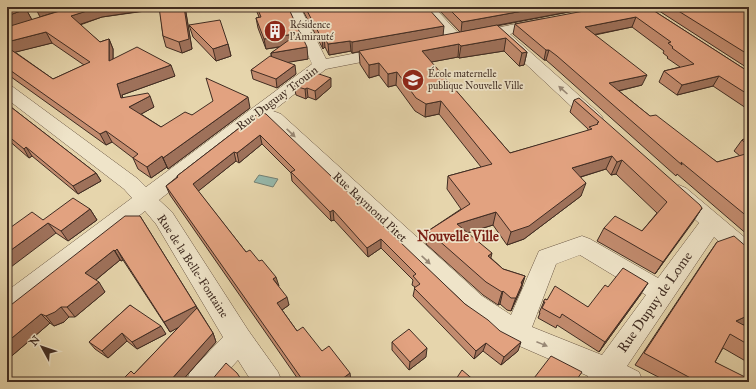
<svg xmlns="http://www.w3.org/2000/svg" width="756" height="389" font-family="'IM FELL Great Primer',serif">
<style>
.water{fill:#96b8ab;stroke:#748074}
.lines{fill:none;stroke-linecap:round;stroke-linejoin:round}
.minor-casing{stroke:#6a5644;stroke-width:1}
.minor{fill:#efe4c9;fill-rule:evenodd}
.wall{fill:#c28b6e;stroke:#402c22;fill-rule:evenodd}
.shaded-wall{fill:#9e715a;stroke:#402c22}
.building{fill:#e2a280;stroke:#402c22}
.oneway{fill:#988876}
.labels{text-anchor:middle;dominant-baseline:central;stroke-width:3.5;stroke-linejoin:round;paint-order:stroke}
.far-poi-label{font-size:10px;fill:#402c22;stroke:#efe4c9;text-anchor:start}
.street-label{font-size:12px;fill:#402c22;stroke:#efe4c9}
.quarter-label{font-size:14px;font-weight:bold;fill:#7a1f14;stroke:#efe4c9}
.near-street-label{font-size:14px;fill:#402c22;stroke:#efe4c9}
</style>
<rect width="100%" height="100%" fill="#e6d5ac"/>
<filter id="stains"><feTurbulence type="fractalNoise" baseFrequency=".005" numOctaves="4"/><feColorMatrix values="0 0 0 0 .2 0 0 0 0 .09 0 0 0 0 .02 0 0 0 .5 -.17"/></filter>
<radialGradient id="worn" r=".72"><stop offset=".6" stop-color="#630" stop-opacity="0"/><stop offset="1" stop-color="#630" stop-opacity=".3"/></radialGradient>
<!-- water -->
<path class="water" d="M 259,175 L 278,179 L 273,187 L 254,182 Z"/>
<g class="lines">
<!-- minor casing -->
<g class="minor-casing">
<path id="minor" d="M 286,7 L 300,7 L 326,59 L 387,47 L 392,49 L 395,52 L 392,55 L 387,57 L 326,69 L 273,111 L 281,114 L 482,296 L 511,315 L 539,251 L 582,236 L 590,239 L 658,278 L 699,223 L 672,198 L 669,193 L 672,188 L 679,185 L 686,188 L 749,241 L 749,264 L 741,262 L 714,237 L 627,366 L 639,372 L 643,382 L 586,382 L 588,376 L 508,341 L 464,312 L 269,122 L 262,119 L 159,200 L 172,212 L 248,330 L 278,372 L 282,382 L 252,382 L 238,360 L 218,382 L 186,382 L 190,372 L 223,337 L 156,224 L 145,211 L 16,313 L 7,316 L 7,291 L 132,198 L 124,189 L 7,99 L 7,86 L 13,87 L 138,179 L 146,187 L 312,64 ZM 580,255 L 646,295 L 602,355 L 532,327 L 556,264 Z
M 419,7 L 434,7 L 461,36 L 463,39 L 461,42 L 456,43 L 451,42 Z
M 542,19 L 547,20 L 549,23 L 547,26 L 510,34 L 600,114 L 603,118 L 600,122 L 594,124 L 588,122 L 500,40 L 498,36 L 475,40 L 470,39 L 468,36 L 470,33 L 475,32 Z"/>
</g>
<!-- minor -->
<use href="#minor" class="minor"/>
</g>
<!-- wall -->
<path class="wall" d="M 7,7 L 26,9 L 32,20 L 73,7 L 185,7 L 192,49 L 182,53 L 166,47 L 163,36 L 160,9 L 102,17 L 80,25 L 100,42 L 109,39 L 113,49 L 113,59 L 175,76 L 122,95 L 123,98 L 154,107 L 141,114 L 161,127 L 192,115 L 250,108 L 168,169 L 167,167 L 151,178 L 138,169 L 133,158 L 112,142 L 106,145 L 7,74 ZM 52,43 L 84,65 L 53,79 L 15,52 Z
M 255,7 L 288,7 L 308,59 L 287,62 L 296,74 L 277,88 L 253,79 L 251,70 L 271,57 L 271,53 L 280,47 L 266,49 L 258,28 L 256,18 L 259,17 Z
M 301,7 L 427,7 L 443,36 L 460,32 L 436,7 L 595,7 L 497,26 L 527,52 L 524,65 L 519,66 L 504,51 L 459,58 L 458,57 L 431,62 L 510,153 L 588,131 L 588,129 L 570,112 L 574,100 L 702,208 L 655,274 L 597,241 L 604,228 L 642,231 L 657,213 L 616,174 L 611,175 L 606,169 L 581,177 L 581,196 L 524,239 L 507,245 L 493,225 L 467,233 L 491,258 L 503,269 L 525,276 L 521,289 L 511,311 L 507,310 L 500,304 L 498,305 L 483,295 L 426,244 L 428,231 L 461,209 L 447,189 L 448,176 L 481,167 L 439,114 L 425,117 L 415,111 L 396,85 L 388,87 L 379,75 L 369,78 L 360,64 L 359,51 L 372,49 L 352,53 L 351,51 L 329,55 L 325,47 L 323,49 Z
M 648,7 L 749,72 L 749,110 L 713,86 L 677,95 L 659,82 L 664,71 L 680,67 L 667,58 L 668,57 L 663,53 L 664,51 L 632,27 L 595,35 L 642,85 L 619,91 L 650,116 L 717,162 L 740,156 L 734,151 L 742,140 L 749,137 L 749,236 L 677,174 L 676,176 L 554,67 L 546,60 L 544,60 L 513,34 L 515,24 Z
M 653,7 L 749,7 L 749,69 Z
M 189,25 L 228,44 L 231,56 L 216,61 L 193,37 Z
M 294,86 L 331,87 L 316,100 L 308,97 L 306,99 L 296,95 Z
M 7,104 L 96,173 L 101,181 L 78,194 L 32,156 L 29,158 L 7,139 Z
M 260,112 L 465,304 L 518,351 L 501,365 L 483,351 L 474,359 L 413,296 L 415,287 L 412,285 L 413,280 L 381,248 L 368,257 L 334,220 L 331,221 L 292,181 L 291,173 L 262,144 L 239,163 L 236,161 L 198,191 L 246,252 L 278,286 L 289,305 L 282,310 L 297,331 L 322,351 L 351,381 L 349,382 L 300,382 L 170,195 L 166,186 L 177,177 L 177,176 Z
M 90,209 L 97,220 L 68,241 L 56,233 L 43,220 Z
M 140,216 L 213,333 L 216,342 L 181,382 L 120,382 L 134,374 L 179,327 L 170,332 L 123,260 L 121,261 L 120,260 L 96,280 L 105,292 L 75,317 L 69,317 L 64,322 L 54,326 L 50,323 L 7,360 L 7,308 Z
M 717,242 L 743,325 L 749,328 L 749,363 L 723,348 L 715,362 L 749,382 L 668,382 L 635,365 L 708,255 Z
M 608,287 L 641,294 L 599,352 L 557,325 L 556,328 L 538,318 L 540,313 L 539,313 L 545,299 L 547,300 L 588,307 Z
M 130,305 L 166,334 L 137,349 L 127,341 L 108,358 L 95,349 L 89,342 Z
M 392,342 L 426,357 L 409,370 L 392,350 Z"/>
<!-- shaded-wall -->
<path class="shaded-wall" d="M 35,7 L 71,7 L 40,17 Z
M 98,7 L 161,7 L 162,8 L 102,17 L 75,26 L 71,16 Z
M 184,7 L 185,7 L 192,49 L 182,53 L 179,42 Z
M 545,7 L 595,7 L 461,32 L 462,22 Z
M 26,9 L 32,20 L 7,28 L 7,16 Z
M 636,17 L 632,27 L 582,37 L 585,27 Z
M 444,26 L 443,36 L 352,53 L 352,42 Z
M 46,32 L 52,43 L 8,54 L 7,51 L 7,42 Z
M 300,33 L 301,43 L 266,49 L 264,39 Z
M 324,37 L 325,47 L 323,49 L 322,39 Z
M 506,38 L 504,51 L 459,58 L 461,46 Z
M 109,39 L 113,49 L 113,72 L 109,61 Z
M 350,41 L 351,51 L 329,55 L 328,44 Z
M 228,44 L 231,56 L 216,61 L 213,49 Z
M 459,44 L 458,57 L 421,64 L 422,51 Z
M 307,47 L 308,59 L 273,65 L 271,53 Z
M 546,50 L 549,50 L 546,60 L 544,60 Z
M 527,52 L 524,65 L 519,66 L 522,53 Z
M 379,63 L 379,75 L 369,78 L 369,65 Z
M 171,65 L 175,76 L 122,95 L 126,109 L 121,98 L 117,84 Z
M 295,65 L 296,74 L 277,88 L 276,79 Z
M 397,72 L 396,85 L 388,87 L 388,74 Z
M 647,75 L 642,85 L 605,94 L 609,83 Z
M 719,76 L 713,86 L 677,95 L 682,85 Z
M 331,78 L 331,87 L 316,100 L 315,91 Z
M 307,88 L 308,97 L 306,99 L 305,89 Z
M 150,96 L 154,107 L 134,118 L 129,107 Z
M 248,97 L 250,108 L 168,169 L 163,158 Z
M 441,101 L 439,114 L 425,117 L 426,104 Z
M 106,131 L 112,142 L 106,145 L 100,134 Z
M 260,135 L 262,144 L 239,163 L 237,153 Z
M 26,147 L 32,156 L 29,158 L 24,149 Z
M 234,152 L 236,161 L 196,193 L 193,184 Z
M 162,156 L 167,167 L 151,178 L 147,167 Z
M 612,156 L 606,169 L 567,181 L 572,168 Z
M 622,160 L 616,174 L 611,175 L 617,162 Z
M 96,173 L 101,181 L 78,194 L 73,186 Z
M 586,183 L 581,196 L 524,239 L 507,245 L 511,232 Z
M 702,208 L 693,222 L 655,274 L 663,262 Z
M 90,209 L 97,220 L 68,241 L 61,231 Z
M 333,210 L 334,220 L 331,221 L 330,212 Z
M 496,212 L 493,225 L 454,237 L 457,224 Z
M 48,223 L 56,233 L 7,270 L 7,253 Z
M 381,239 L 381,248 L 368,257 L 367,248 Z
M 117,249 L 123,260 L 121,261 L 115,251 Z
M 114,250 L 120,260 L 92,283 L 85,273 Z
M 492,253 L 489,266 L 488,256 Z
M 525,276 L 521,289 L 511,311 L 521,283 Z
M 276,277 L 279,286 L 273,279 Z
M 99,282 L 105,292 L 75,317 L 67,307 Z
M 648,283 L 641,294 L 599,352 L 605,342 Z
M 503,291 L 500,304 L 498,305 L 502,292 Z
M 287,297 L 289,305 L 279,312 L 277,303 Z
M 196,306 L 200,316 L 170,332 L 164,322 Z
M 61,307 L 69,317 L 64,322 L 54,326 L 46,316 Z
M 41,314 L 50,323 L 7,360 L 7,342 Z
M 749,315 L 749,322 L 725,333 L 736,321 Z
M 161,326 L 166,334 L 137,349 L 132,342 Z
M 122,333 L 127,341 L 108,358 L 102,351 Z
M 213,333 L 216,342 L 181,382 L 169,382 Z
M 521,342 L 518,351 L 501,365 L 504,357 Z
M 486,343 L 483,351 L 474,359 L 476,351 Z
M 427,348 L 426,357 L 409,370 L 410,362 Z
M 350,373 L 351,381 L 349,382 L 338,382 Z"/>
<!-- building -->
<path class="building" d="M 7,7 L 24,7 L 26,9 L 7,16 Z
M 73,7 L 100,7 L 71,16 L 100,42 L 109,39 L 109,61 L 137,47 L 171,65 L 117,84 L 121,98 L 148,93 L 150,96 L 129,107 L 161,127 L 185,112 L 192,115 L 213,101 L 206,78 L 248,97 L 163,158 L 162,156 L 147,167 L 133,158 L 138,154 L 106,131 L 100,134 L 7,68 L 7,47 L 53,79 L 90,62 L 46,32 L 7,42 L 7,27 Z
M 159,7 L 184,7 L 189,39 L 179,42 L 163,36 Z
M 257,7 L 288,7 L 300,33 L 264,39 L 256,18 L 261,17 Z
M 305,7 L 427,7 L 444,26 L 352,42 L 350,41 L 328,44 L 324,37 L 322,39 Z
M 447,7 L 545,7 L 462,22 Z
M 605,7 L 648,7 L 749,72 L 749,95 L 719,76 L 682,85 L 664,71 L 694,64 L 672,48 L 673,47 L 668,43 L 671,42 L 636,17 L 585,27 L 647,75 L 609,83 L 650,116 L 656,115 L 717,162 L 749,153 L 749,188 L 748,189 L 749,189 L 749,218 L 681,162 L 682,165 L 557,56 L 549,50 L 546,50 L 515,24 Z
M 672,7 L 749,7 L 749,55 Z
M 220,20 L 228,44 L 213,49 L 189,25 Z
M 497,25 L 527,52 L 522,53 L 506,38 L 461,46 L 459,44 L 422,51 L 510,153 L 592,129 L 589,127 L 598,124 L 597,123 L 599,122 L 574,100 L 579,98 L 700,205 L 702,208 L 663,262 L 604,228 L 615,216 L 642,231 L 667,202 L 622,160 L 617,162 L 612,156 L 572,168 L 586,183 L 529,226 L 511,232 L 496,212 L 457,224 L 492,253 L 488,256 L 503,269 L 525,276 L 521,283 L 522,284 L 516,298 L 511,298 L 503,291 L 502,292 L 486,282 L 428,231 L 470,204 L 448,176 L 492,164 L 441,101 L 426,104 L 416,98 L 397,72 L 388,74 L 379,63 L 369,65 L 359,51 Z
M 300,32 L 307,47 L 271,53 Z
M 270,56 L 295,65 L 276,79 L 251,70 Z
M 313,72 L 331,78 L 315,91 L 307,88 L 305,89 L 294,86 Z
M 7,104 L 96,173 L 73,186 L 26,147 L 24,149 L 7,135 Z
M 260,112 L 266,114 L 465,304 L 488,320 L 500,331 L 521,342 L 504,357 L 486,343 L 476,351 L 414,288 L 420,284 L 413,276 L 416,274 L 381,239 L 367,248 L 333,210 L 330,212 L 291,172 L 295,170 L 260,135 L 237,153 L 234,152 L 193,184 L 246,252 L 250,250 L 259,261 L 262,260 L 276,277 L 273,279 L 287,297 L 277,303 L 297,331 L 303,327 L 322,351 L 329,346 L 350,373 L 338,382 L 304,382 L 166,186 L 178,177 L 177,176 Z
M 749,137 L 749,146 L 742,140 Z
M 73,198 L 90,209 L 61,231 L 48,223 L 7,253 L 7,230 L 32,212 L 43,220 Z
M 125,216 L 140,216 L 196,306 L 164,322 L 117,249 L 115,251 L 114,250 L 85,273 L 99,282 L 67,307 L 61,307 L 55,312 L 46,316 L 41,314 L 7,342 L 7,308 Z
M 734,236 L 749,249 L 749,315 L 736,321 L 749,328 L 749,345 L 730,334 L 715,362 L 749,379 L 749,382 L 698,382 L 644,353 L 717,242 Z
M 623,268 L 648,283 L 605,342 L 562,314 L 560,318 L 542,308 L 545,302 L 543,302 L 545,299 L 547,300 L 555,286 L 588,307 L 605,285 L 608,287 Z
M 130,305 L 161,326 L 132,342 L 122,333 L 102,351 L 89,342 Z
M 197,308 L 213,333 L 169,382 L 120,382 L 131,371 L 134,374 Z
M 409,329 L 427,348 L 410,362 L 392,342 Z
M 551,356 L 582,372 L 575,382 L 531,382 Z
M 226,363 L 237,373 L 243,382 L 210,382 Z
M 462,370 L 476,382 L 454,382 Z"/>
<!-- one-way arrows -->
<defs><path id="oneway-solid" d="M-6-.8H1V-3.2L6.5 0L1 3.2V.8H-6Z"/></defs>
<g class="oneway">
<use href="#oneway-solid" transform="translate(563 90) rotate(-138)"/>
<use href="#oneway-solid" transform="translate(291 133) rotate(43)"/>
<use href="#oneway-solid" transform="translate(426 260) rotate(43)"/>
<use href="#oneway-solid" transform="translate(542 344) rotate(22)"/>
</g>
<!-- icons -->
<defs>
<g id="building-disc" transform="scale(1.15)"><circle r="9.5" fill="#8f2418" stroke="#efe4c9"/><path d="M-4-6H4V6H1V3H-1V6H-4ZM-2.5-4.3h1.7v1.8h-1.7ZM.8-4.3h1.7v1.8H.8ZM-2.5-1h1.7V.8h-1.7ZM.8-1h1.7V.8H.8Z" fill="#fff"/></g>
<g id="school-disc" transform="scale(1.15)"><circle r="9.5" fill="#8f2418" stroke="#efe4c9"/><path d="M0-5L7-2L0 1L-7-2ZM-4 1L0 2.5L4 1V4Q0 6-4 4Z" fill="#fff"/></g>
</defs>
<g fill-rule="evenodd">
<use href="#building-disc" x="275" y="31"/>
<use href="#school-disc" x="413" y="80"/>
</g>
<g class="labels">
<!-- far-poi labels -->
<g class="far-poi-label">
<text x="290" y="25">Résidence<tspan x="290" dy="12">l'Amirauté</tspan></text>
<text x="428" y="74">École maternelle<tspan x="428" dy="12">publique Nouvelle Ville</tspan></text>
</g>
<!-- street labels -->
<g class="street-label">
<text transform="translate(277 98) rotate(-37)">Rue Duguay Trouin</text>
<text transform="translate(370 207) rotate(43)">Rue Raymond Pitet</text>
<text transform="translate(193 266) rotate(57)">Rue de la Belle-Fontaine</text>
</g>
<!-- quarter labels -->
<g class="quarter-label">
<text x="458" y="236">Nouvelle Ville</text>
</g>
<!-- near-street labels -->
<g class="near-street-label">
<text transform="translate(655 302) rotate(-55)">Rue Dupuy de Lome</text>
</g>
</g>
<!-- margin -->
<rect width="756" height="389" fill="none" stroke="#e6d5ac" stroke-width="24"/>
<rect x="8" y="8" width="740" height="373" fill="none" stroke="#402c22" stroke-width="2"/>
<rect x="12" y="12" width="732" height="365" fill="none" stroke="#402c22"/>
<!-- north arrow -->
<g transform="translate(42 347) rotate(310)" stroke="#efe4c9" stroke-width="3" paint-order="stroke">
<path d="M0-3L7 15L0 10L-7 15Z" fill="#402c22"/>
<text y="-6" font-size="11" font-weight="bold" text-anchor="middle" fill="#402c22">N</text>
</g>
<rect width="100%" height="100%" filter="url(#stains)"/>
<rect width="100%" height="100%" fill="url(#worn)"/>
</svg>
